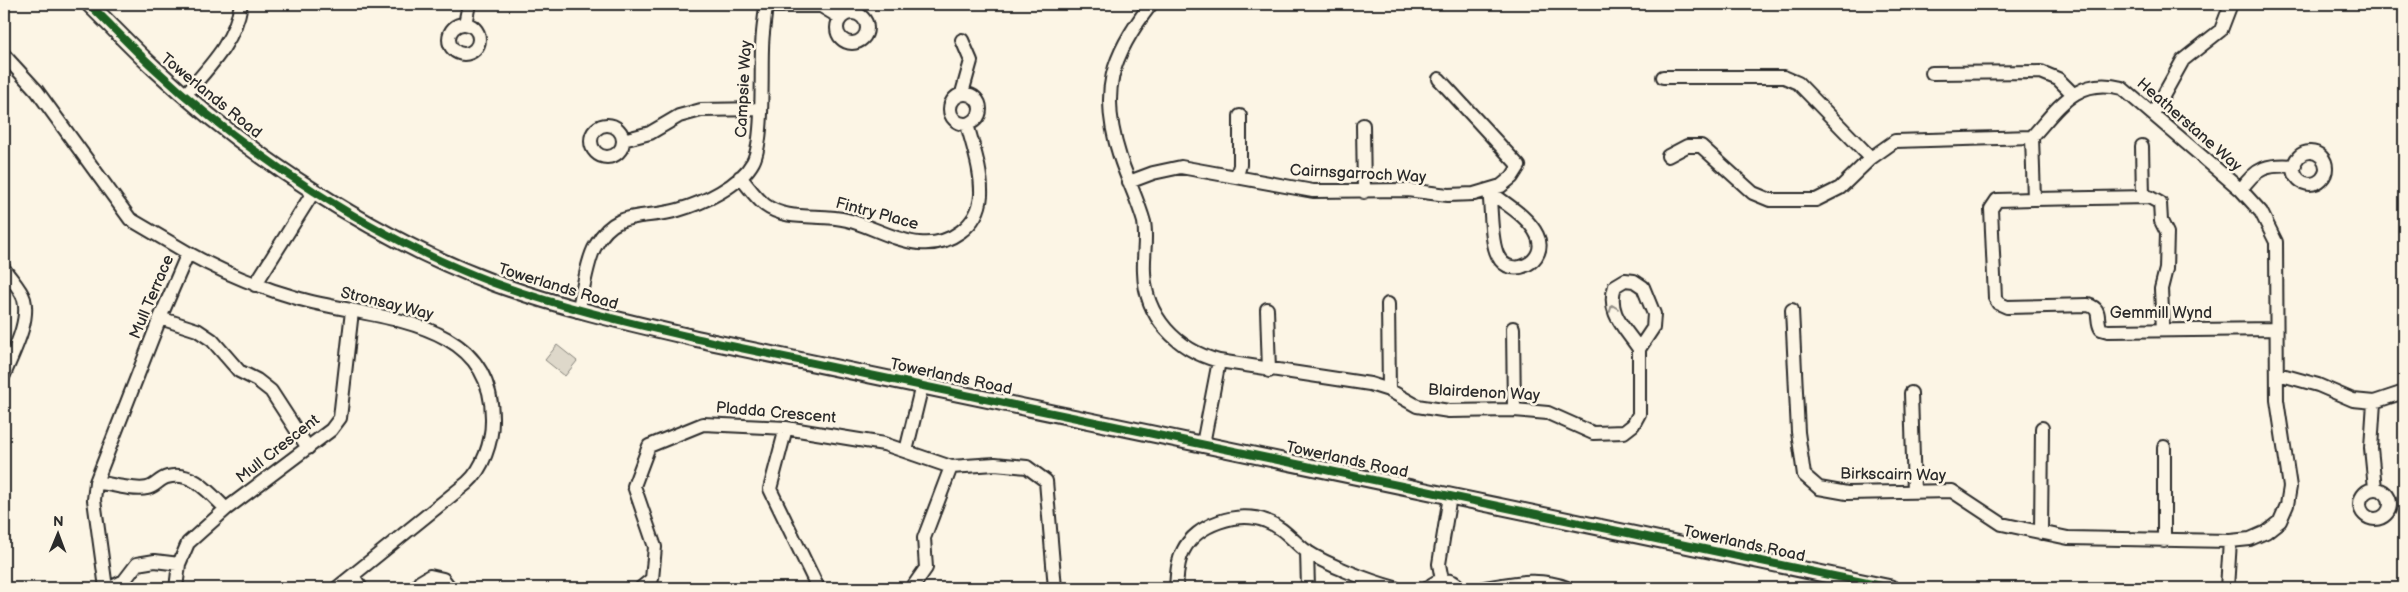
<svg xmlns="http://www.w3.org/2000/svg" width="2408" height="592" font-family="'Balsamiq Sans',sans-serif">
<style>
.green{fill:#ded8ca;stroke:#84827a}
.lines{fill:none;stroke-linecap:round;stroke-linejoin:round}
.minor-casing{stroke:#2b2b2b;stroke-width:16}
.tertiary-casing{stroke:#2b2b2b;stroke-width:19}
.minor{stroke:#fcf5e5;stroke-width:12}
.tertiary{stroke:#fcf5e5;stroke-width:15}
.cycleway-casing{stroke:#fcf5e5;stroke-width:11}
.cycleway{stroke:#1b5e20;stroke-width:8}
.oneway{stroke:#949088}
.labels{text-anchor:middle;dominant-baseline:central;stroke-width:5;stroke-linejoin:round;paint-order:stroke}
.street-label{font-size:16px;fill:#2b2b2b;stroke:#fcf5e5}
</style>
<rect width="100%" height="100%" fill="#fcf5e5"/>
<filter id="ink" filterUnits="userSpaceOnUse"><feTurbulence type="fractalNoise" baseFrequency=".02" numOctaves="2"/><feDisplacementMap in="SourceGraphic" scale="10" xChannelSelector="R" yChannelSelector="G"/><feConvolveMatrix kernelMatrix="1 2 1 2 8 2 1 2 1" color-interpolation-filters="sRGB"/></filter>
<g filter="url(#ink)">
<!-- green -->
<path class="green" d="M 557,345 L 577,361 L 565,376 L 545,360 Z"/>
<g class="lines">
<!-- minor casing -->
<g class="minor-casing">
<path id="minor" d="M 1151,4 C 1111,56 1099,92 1120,157 C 1127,179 1138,200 1144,222 C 1147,239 1143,255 1144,272 C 1145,317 1177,350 1219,361
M 766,6 L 821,6 L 841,18
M837 28a15 15 0 1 1 30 0a15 15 0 1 1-30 0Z
M449 39a15 15 0 1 1 30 0a15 15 0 1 1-30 0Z
M 465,24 L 469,4
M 962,40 L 971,61 L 962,93
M 4,55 L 37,91 L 130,219 L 188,253 L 160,318 L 96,482 L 94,500 L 106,588
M 1932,73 L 2041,72 L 2058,79 L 2073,94
M 1663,77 L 1784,77 L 1798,83 L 1871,158
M950 109a15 15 0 1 1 30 0a15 15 0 1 1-30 0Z
M 185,95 C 209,67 235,42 241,4
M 2153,114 L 2183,60 L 2221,30 L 2231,4
M 1363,125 L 1364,192
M591 141a16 16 0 1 1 32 0a16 16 0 1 1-32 0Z
M 2032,137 L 2034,199 L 1997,200 L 1991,209 L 1995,298 L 1998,303 L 2007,307 L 2088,305 C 2103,309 2095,319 2101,329 L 2108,331 L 2276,329
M 623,140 L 650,133 L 679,116 L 701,110 L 760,109
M 2142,146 L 2143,197
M2294 168a16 16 0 1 1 32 0a16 16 0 1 1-32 0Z
M 1668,156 L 1687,146 L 1701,146 L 1753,193 L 1770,200 L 1816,200 L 1840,188 L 1871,158 L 1895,141 L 2032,137 C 2059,107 2077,76 2122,88 L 2241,190 L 2261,212 L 2276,242 L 2277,400 L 2290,487 L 2287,505 L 2280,521 L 2266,532 L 2250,539 L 2230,541 L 2227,588
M 1237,176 L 1240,165 L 1240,116
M 740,177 C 748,186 756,198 765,205 C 787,222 822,213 847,220 C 871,226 895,241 919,243 C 949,246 979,226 981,195 C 982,171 973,147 967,124
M 1129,182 L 1153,173 L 1181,167 L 1313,191 L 1407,190 L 1448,195 L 1474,194 L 1501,186 L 1512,177 L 1519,166 L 1439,79
M 2241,190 C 2256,167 2268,164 2295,166
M 1489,191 C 1505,204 1528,216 1537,235 C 1550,261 1510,281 1498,256 C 1490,241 1492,209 1489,191 Z
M 2034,199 L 2149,197 L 2160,203 L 2161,221 L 2167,233 L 2166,269 L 2161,289 L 2163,330
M 188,253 C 224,273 261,288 300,299 C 375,320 494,316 492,421 C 492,442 483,469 467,483 L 337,588
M 4,269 C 10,278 21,289 24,299 C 30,323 12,354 4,375
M 255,285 L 314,191
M 1388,304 L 1389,390
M 1267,309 L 1269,371
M 1792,310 L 1798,432 L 1804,475 L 1819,488 L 1847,493 L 1952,491 L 2002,524 L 2068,538 L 2230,541
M 578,311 C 583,293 587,259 596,245 C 616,208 644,220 678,210 C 703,203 740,186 753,162 C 764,141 761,75 762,49 C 762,34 765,19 766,4
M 160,318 L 197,330 L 212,340 L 239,371 L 257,380 L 271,391 L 308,448
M 1513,328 L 1514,410
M 2278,374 L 2318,385 L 2353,400 L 2374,402 L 2404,392
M 1911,393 L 1914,492
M 2374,402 L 2371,448 L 2375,488
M 786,428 L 770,489 L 818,588
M 1203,444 L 1219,361 L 1370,384 L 1389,390 L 1417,406 L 1449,411 L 1514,410 L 1548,413 L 1593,433 L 1624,432 L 1633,425 L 1639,414 L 1639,349 L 1653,328 L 1654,314 L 1643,287 L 1634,281 L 1625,280 L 1615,286 C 1606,313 1625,328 1639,349
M 2164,447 L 2164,541
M 906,451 L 922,385
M 96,482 C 109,484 135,491 147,488 C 155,487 159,479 167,477 C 192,470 210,493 226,509
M2360 504a15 15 0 1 1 30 0a15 15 0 1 1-30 0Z
M 2041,533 L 2042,428
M 1307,551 L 1308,588
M 353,576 L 361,588
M 1442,580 L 1439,564 L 1450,496
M 110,588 L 124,581 L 137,564 L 155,561 L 179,564
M 176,588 L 179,564 L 188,543 L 226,509 L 331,430 L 340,418 L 352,311
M 418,588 L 420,582 L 430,576 L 443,579 L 450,588
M 641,588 L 652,579 L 655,547 L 634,486 L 649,446 L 703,424 L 786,428 L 884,444 L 951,467 L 995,464 L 1027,467 L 1046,481 L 1055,588
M 912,588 L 926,568 L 924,538 L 951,467
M 1176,588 C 1177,576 1177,562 1183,551 C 1196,524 1239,510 1266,521 C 1283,527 1293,541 1306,551 C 1327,565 1370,581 1395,588
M 1428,588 C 1437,578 1451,577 1460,588
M 1485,588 C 1514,583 1539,577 1567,588"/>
</g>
<!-- tertiary casing -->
<g class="tertiary-casing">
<path id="tertiary" d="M 89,4 C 111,25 131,47 154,68 C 247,155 374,238 494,283 C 565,309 639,325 712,342 L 1891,588"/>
</g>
<!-- minor -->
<use href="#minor" class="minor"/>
<!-- tertiary -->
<use href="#tertiary" class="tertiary"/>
<!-- cycleway casing -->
<g class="cycleway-casing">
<path id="cycleway" d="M 89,4 C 111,25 131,47 154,68 C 247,155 374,238 494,283 C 565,309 639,325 712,342 L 1891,588"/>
</g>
<!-- cycleway -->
<use href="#cycleway" class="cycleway"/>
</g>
<!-- one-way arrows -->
<defs><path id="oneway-chevron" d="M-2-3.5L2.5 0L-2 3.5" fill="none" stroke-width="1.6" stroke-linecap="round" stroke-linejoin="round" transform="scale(1.25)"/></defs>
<use class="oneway" href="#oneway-chevron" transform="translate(1613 308) rotate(-111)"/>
</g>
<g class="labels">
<!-- street labels -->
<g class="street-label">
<text transform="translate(744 89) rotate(-87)">Campsie Way</text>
<text transform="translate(211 96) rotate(39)">Towerlands Road</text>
<text transform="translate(2189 125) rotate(41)">Heatherstane Way</text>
<text transform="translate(1358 174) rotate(3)">Cairnsgarroch Way</text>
<text transform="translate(877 214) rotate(15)">Fintry Place</text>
<text transform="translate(558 287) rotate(17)">Towerlands Road</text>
<text transform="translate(152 297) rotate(-67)">Mull Terrace</text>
<text transform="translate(387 304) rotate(14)">Stronsay Way</text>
<text x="2161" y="313">Gemmill Wynd</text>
<text transform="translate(951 377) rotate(12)">Towerlands Road</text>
<text transform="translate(1484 393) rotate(3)">Blairdenon Way</text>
<text transform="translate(776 413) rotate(5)">Pladda Crescent</text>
<text transform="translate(278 449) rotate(-38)">Mull Crescent</text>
<text transform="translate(1347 460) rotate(12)">Towerlands Road</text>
<text transform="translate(1893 475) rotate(1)">Birkscairn Way</text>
<text transform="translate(1744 544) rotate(12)">Towerlands Road</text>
</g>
</g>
<!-- margin -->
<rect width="2408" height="592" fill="none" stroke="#fcf5e5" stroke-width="20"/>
<rect x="10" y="10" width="2388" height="572" fill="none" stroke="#2b2b2b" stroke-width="2" filter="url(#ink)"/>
<!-- north arrow -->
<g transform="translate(58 534) rotate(1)" stroke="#fcf5e5" stroke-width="4" paint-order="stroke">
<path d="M0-4L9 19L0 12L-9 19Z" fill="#2b2b2b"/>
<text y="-8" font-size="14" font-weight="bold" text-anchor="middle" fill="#2b2b2b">N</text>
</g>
</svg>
